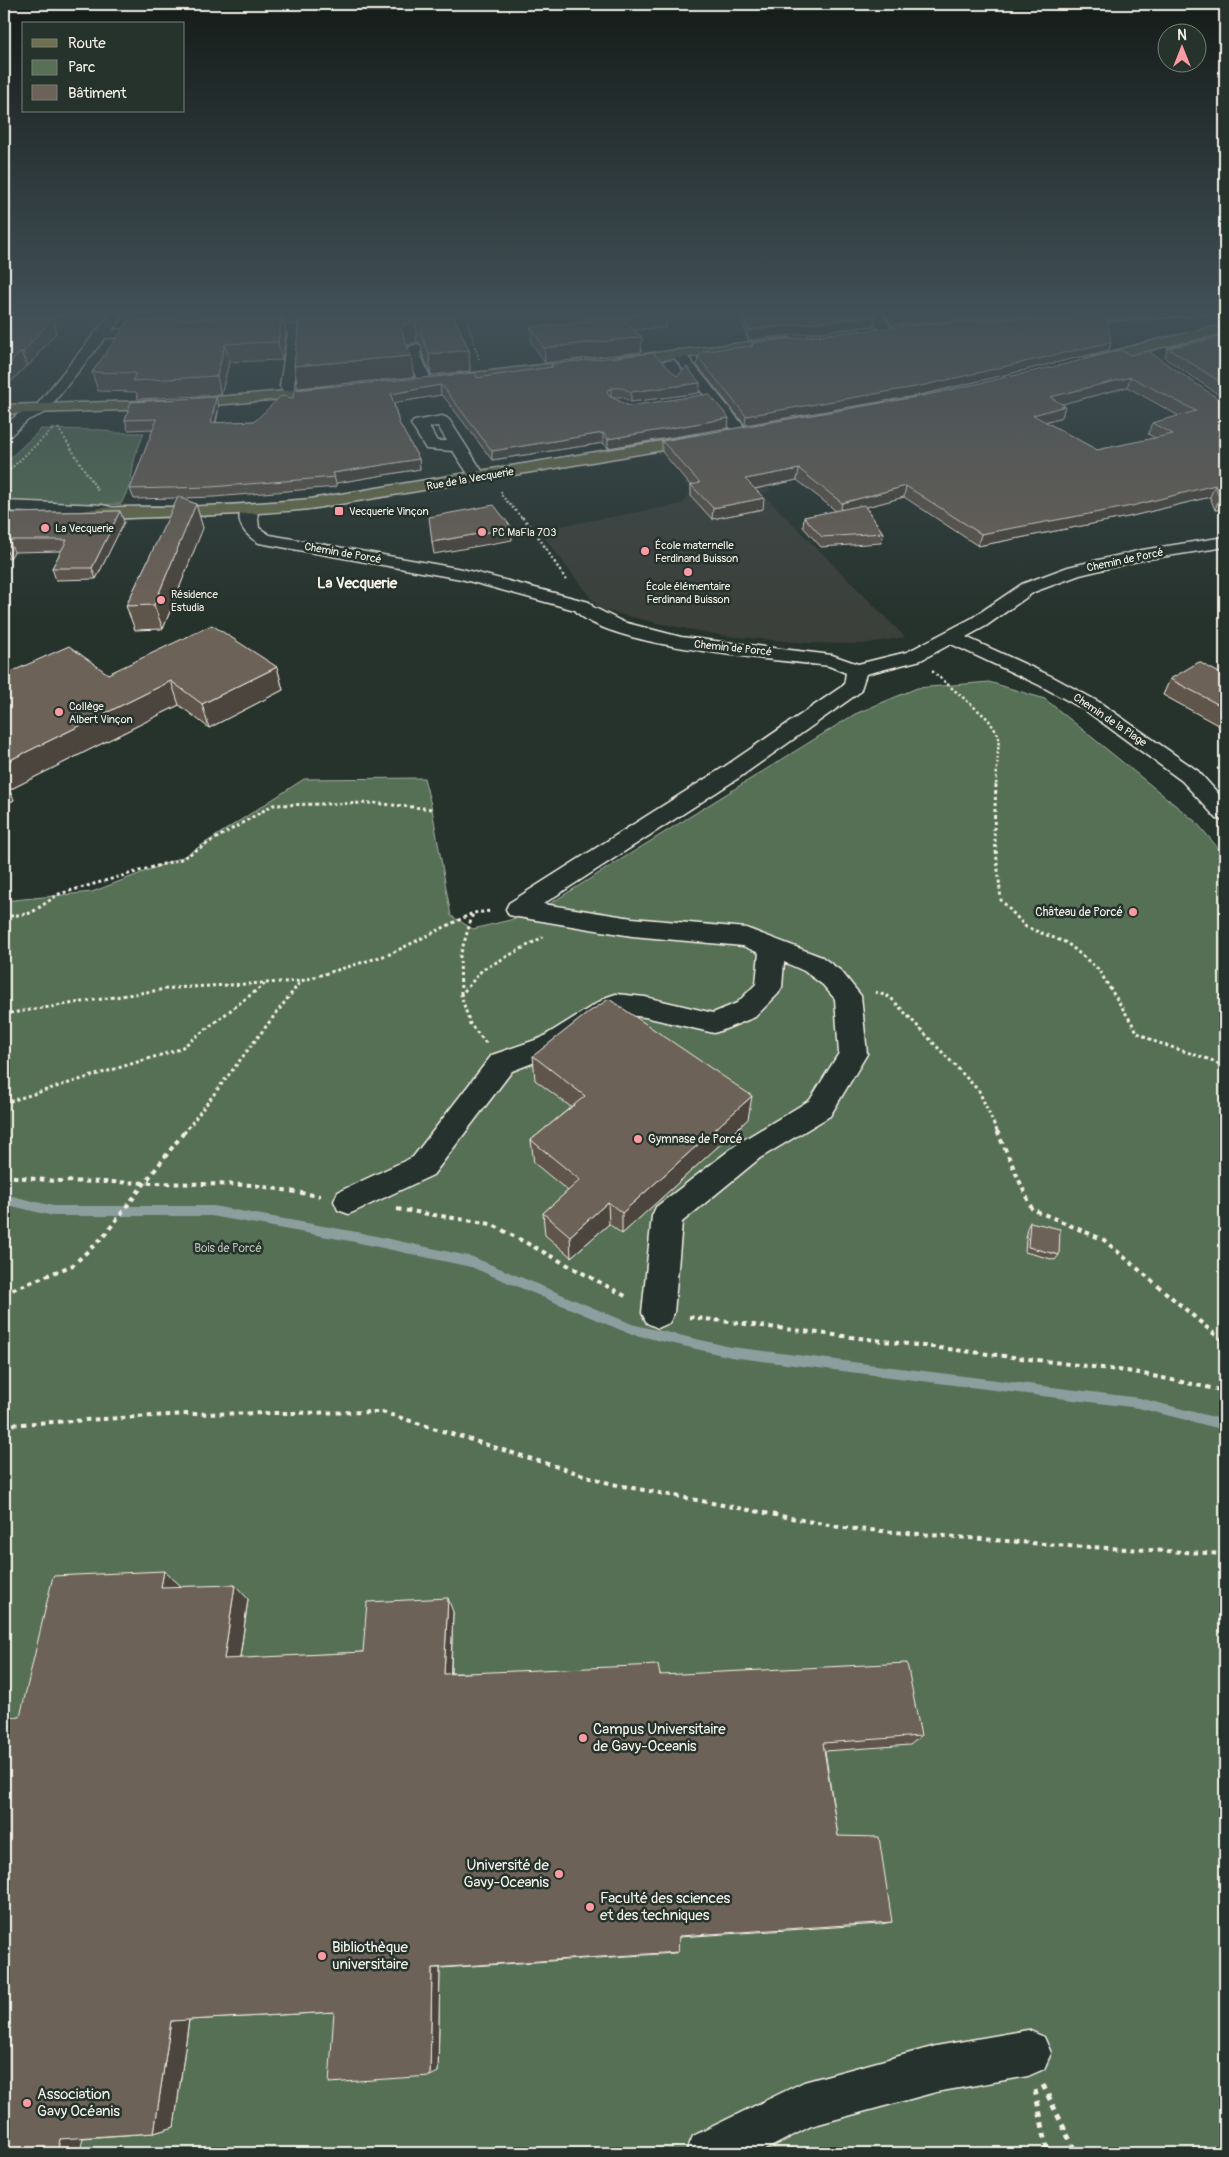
<svg xmlns="http://www.w3.org/2000/svg" width="1229" height="2157" font-family="Pangolin,sans-serif">
<style>
.built{fill:#3b413a}
.green{fill:#577056;stroke:#a6b09f}
.lines{fill:none;stroke-linecap:round;stroke-linejoin:round}
.stream{stroke:#8d9e9f;stroke-width:10}
.minor-casing{stroke:#f4f1e8;stroke-width:3}
.major-casing{stroke:#f4f1e8;stroke-width:3}
.path-far4{stroke:#f4f1e8;stroke-width:2;stroke-dasharray:2 2;stroke-linecap:butt}
.path-far3{stroke:#f4f1e8;stroke-width:2.5;stroke-dasharray:2.5 2.5;stroke-linecap:butt}
.path-far2{stroke:#f4f1e8;stroke-width:3;stroke-dasharray:3 3;stroke-linecap:butt}
.path-far1{stroke:#f4f1e8;stroke-width:4;stroke-dasharray:4.5 4.5;stroke-linecap:butt}
.path{stroke:#f4f1e8;stroke-width:5;stroke-dasharray:5.5 5.5;stroke-linecap:butt}
.minor{fill:#26332d;fill-rule:evenodd}
.major{fill:#6e714b;fill-rule:evenodd}
.wall{fill:#5e544c;stroke:#f4f1e8;fill-rule:evenodd}
.shaded-wall{fill:#4c453e;stroke:#f4f1e8}
.building{fill:#6d6258;stroke:#f4f1e8;fill-rule:evenodd}
.poi-dot{fill:#ff9aa2;stroke:#26332d;stroke-width:2}
.labels{text-anchor:middle;dominant-baseline:central;stroke-width:5;stroke-linejoin:round;paint-order:stroke}
.far-street-label{font-size:11px;fill:#f4f1e8;stroke:#26332d}
.far-poi-label{font-size:11px;fill:#f4f1e8;stroke:#26332d;text-anchor:start}
.poi-label{font-size:12px;fill:#f4f1e8;stroke:#26332d;text-anchor:end}
.park-label{font-size:12px;fill:#b5bdae;stroke:#26332d}
.far-district-label{font-size:15px;font-weight:bold;fill:#f4f1e8;stroke:#26332d}
.near-poi-label{font-size:15px;fill:#f4f1e8;stroke:#26332d;text-anchor:start}
</style>
<rect width="100%" height="100%" fill="#26332d"/>
<filter id="ink" filterUnits="userSpaceOnUse"><feTurbulence type="fractalNoise" baseFrequency=".02" numOctaves="2"/><feDisplacementMap in="SourceGraphic" scale="10" xChannelSelector="R" yChannelSelector="G"/><feConvolveMatrix kernelMatrix="1 2 1 2 8 2 1 2 1" color-interpolation-filters="sRGB"/></filter>
<g filter="url(#ink)">
<!-- built -->
<path class="built" d="M 751,468 L 771,491 L 762,493 L 905,637 L 862,644 L 808,643 L 725,636 L 657,623 L 599,609 L 539,530 L 683,504 L 691,492 L 683,482 Z"/>
<!-- green -->
<path class="green" d="M 41,429 L 103,430 L 114,433 L 144,433 L 135,456 L 130,485 L 121,504 L 90,505 L 4,501 L 4,464 Z
M 989,682 L 1045,699 L 1196,822 L 1225,856 L 1225,2153 L 4,2153 L 4,901 L 92,892 L 185,856 L 304,779 L 424,778 L 432,809 L 451,916 L 473,929 L 510,920 L 551,903 L 855,714 L 917,688 Z"/>
<g class="lines">
<!-- stream -->
<path class="stream" d="M 4,1199 L 53,1211 L 212,1211 L 356,1237 L 472,1262 L 631,1329 L 731,1352 L 1139,1403 L 1225,1425"/>
<!-- minor casing -->
<g class="minor-casing">
<path id="minor" d="M 113,311 L 127,311 L 112,330 L 158,328 L 165,332 L 158,336 L 105,338 L 46,412 L 28,420 L 9,437 L 4,439 L 4,426 L 18,414 L 36,406 Z
M 866,311 L 879,311 L 894,331 L 892,334 L 882,334 Z
M 295,324 L 302,328 L 294,386 L 297,391 L 295,394 L 285,394 L 280,386 L 288,332 L 249,333 L 242,329 L 249,325 Z
M 418,344 L 425,348 L 420,353 L 432,382 L 430,385 L 420,385 L 418,382 L 405,351 L 407,348 Z
M 678,350 L 683,351 L 747,430 L 750,433 L 747,436 L 737,436 L 671,354 Z
M 442,416 L 447,418 L 450,421 L 486,477 L 484,480 L 472,480 L 453,451 L 426,449 L 411,424 L 414,421 ZM 438,426 L 447,441 L 437,441 L 429,427 Z
M 4,501 L 102,505 L 119,509 L 121,513 L 119,517 L 113,518 L 101,515 L 4,511 Z
M 249,505 L 255,506 L 257,510 L 259,528 L 270,535 L 462,569 L 589,602 L 593,607 L 623,622 L 681,637 L 832,655 L 858,664 L 907,652 L 972,618 L 1022,584 L 1068,567 L 1142,550 L 1225,537 L 1225,547 L 1142,560 L 1080,575 L 1034,592 L 986,626 L 966,637 L 1053,677 L 1099,702 L 1198,771 L 1225,801 L 1225,821 L 1217,819 L 1182,781 L 1085,710 L 1039,685 L 951,644 L 921,660 L 866,674 L 860,692 L 740,777 L 543,904 L 632,918 L 746,928 L 822,957 L 841,971 L 861,996 L 867,1054 L 830,1116 L 760,1158 L 682,1222 L 674,1313 L 669,1323 L 658,1328 L 647,1323 L 642,1313 L 652,1216 L 656,1207 L 740,1142 L 810,1100 L 839,1053 L 835,999 L 823,985 L 804,971 L 784,962 L 782,987 L 778,994 L 755,1017 L 723,1030 L 714,1033 L 645,1017 L 620,1014 L 561,1052 L 512,1071 L 433,1175 L 349,1214 L 338,1210 L 334,1201 L 338,1192 L 413,1157 L 492,1055 L 541,1038 L 607,997 L 616,994 L 645,997 L 713,1013 L 737,1003 L 756,984 L 759,953 L 743,946 L 632,936 L 518,917 L 509,915 L 506,909 L 509,903 L 724,767 L 844,685 L 846,673 L 829,666 C 778,660 604,647 575,610 L 461,579 L 259,543 C 246,536 233,522 243,506 Z
M 1028,2030 L 1044,2037 L 1051,2053 L 1044,2069 L 1028,2076 L 936,2092 L 811,2126 L 759,2153 L 686,2153 L 693,2136 L 804,2082 L 936,2046 Z"/>
</g>
<!-- major casing -->
<g class="major-casing">
<path id="major" d="M 1144,311 L 1211,311 L 1204,315 L 1071,323 L 1064,319 L 1071,315 Z
M 1225,325 L 1225,333 L 1158,348 L 1089,366 L 1082,362 L 1084,359 L 1156,340 Z
M 789,338 L 796,342 L 794,345 L 618,365 L 611,361 L 618,357 Z
M 550,364 L 555,365 L 557,368 L 555,371 L 439,385 L 434,384 L 432,381 L 434,378 L 439,377 Z
M 332,387 L 337,388 L 339,391 L 337,394 L 183,408 L 4,414 L 4,405 L 183,400 Z
M 699,435 L 705,437 L 707,440 L 705,443 L 310,509 C 250,515 190,516 130,518 C 114,518 93,524 77,520 L 74,516 L 77,512 C 107,505 141,507 172,507 C 219,506 264,503 310,499 Z"/>
</g>
<!-- path-far4 -->
<path class="path-far4" d="M 468,311 L 468,323 L 479,359
M 907,326 L 1050,316
M 807,336 L 861,330
M 569,362 L 597,359
M 58,428 L 98,491
M 4,475 L 54,428
M 501,491 L 502,496 L 523,519"/>
<!-- path-far3 -->
<path class="path-far3" d="M 522,517 L 536,533 L 566,580
M 932,671 L 988,719 L 999,736 L 996,786
M 1217,769 L 1225,766"/>
<!-- path-far2 -->
<path class="path-far2" d="M 996,785 L 994,830 L 1001,900 L 1026,927 L 1067,943 L 1098,969 L 1138,1033 L 1156,1042 L 1211,1060 L 1225,1068
M 4,917 L 31,913 L 59,894 L 181,859 L 273,805 L 373,803 L 432,809
M 875,992 L 890,997 L 979,1091 L 998,1133
M 461,994 L 460,956 L 473,913
M 4,1014 L 173,988 L 301,981 L 390,954 L 473,913 L 492,911
M 486,1043 L 470,1024 L 461,995 L 482,970 L 543,937
M 4,1103 L 180,1049 L 266,983
M 184,1133 L 301,981"/>
<!-- path-far1 -->
<path class="path-far1" d="M 997,1131 L 1032,1209 L 1104,1240 L 1225,1343
M 4,1176 L 57,1181 L 253,1185 L 320,1196
M 397,1209 L 491,1224 L 629,1298
M 4,1293 L 73,1265 L 103,1237 L 185,1131
M 689,1317 L 1134,1372 L 1225,1391
M 4,1425 L 186,1414 L 382,1412 L 612,1484 L 844,1528 L 1069,1546 L 1225,1554"/>
<!-- path -->
<path class="path" d="M 1043,2085 L 1076,2153
M 1035,2090 L 1048,2153"/>
<!-- minor -->
<use href="#minor" class="minor"/>
<!-- major -->
<use href="#major" class="major"/>
</g>
<!-- wall -->
<path class="wall" d="M 4,311 L 69,311 L 69,314 L 54,316 L 56,333 L 28,366 L 26,366 L 4,389 Z
M 158,311 L 451,311 L 469,350 L 470,371 L 431,375 L 422,353 L 421,344 L 417,342 L 407,346 L 414,377 L 298,388 L 298,324 L 284,324 L 286,334 L 282,360 L 229,362 L 221,395 L 138,399 L 136,392 L 98,391 L 92,372 L 165,320 Z
M 575,311 L 665,311 L 666,312 L 666,327 L 634,330 L 642,337 L 641,352 L 545,363 L 531,342 L 531,327 L 582,322 Z
M 740,311 L 872,311 L 876,316 L 874,326 L 748,340 L 740,318 Z
M 881,311 L 1103,311 L 892,325 Z
M 1225,336 L 1225,399 L 1165,358 L 1168,348 Z
M 1111,342 L 1109,350 L 920,395 L 745,425 L 697,365 L 698,357 L 752,346 L 752,343 Z
M 1130,355 L 1223,402 L 1225,402 L 1225,509 L 1215,510 L 1210,497 L 1128,517 L 978,546 L 904,497 L 866,507 L 883,533 L 881,543 L 821,547 L 803,527 L 804,517 L 836,511 L 797,480 L 755,489 L 763,509 L 712,519 L 691,496 L 691,486 L 662,452 L 662,441 L 922,396 ZM 1127,387 L 1179,416 L 1152,423 L 1148,434 L 1155,438 L 1097,450 L 1046,422 L 1062,417 L 1065,406 L 1062,404 Z
M 551,364 L 677,376 L 700,383 L 699,393 L 631,402 L 622,397 L 611,397 L 629,406 L 728,428 L 608,448 L 603,443 L 492,460 L 445,398 L 441,395 L 394,403 L 399,423 L 419,459 L 420,469 L 336,483 L 336,487 L 214,497 L 181,498 L 196,504 L 203,528 L 163,629 L 135,630 L 126,606 L 178,498 L 134,499 L 130,489 L 154,429 L 128,430 L 125,420 L 216,397 L 219,407 L 216,423 L 255,421 L 293,398 L 477,378 L 552,367 Z
M 120,511 L 124,522 L 96,579 L 56,580 L 52,568 L 61,551 L 14,552 L 10,558 L 4,558 L 4,513 Z
M 277,667 L 283,690 L 209,728 L 179,705 L 9,790 L 14,800 L 4,805 L 4,675 L 108,674 Z
M 1225,676 L 1225,729 L 1163,695 L 1170,679 Z
M 533,1056 L 748,1119 L 622,1234 L 609,1224 L 571,1257 L 545,1235 L 543,1213 L 568,1191 L 534,1163 L 531,1140 L 571,1107 L 535,1080 Z
M 1030,1222 L 1059,1255 L 1055,1260 L 1025,1252 L 1027,1228 Z
M 180,1585 L 179,1587 L 248,1599 L 240,1659 L 363,1652 L 453,1612 L 451,1673 L 660,1675 L 921,1736 L 910,1745 L 825,1751 L 838,1836 L 892,1922 L 881,1924 L 679,1937 L 678,1952 L 675,1953 L 440,1968 L 438,2072 L 334,2012 L 189,2020 L 174,2127 L 154,2133 L 83,2138 L 20,1717 Z"/>
<!-- shaded-wall -->
<path class="shaded-wall" d="M 50,311 L 69,311 L 69,314 L 54,316 L 56,333 L 28,366 L 23,352 Z
M 666,312 L 666,327 L 630,330 L 624,336 L 625,316 Z
M 282,316 L 286,334 L 282,360 L 278,342 Z
M 876,316 L 874,326 L 748,340 L 748,330 Z
M 415,321 L 417,342 L 406,346 L 401,329 L 404,325 Z
M 642,337 L 641,352 L 545,363 L 544,348 Z
M 1111,342 L 1109,350 L 920,395 L 745,425 L 746,416 Z
M 225,344 L 229,362 L 221,395 L 217,376 Z
M 469,350 L 470,371 L 431,375 L 429,354 Z
M 21,352 L 26,366 L 4,389 L 4,369 Z
M 411,356 L 414,377 L 298,388 L 294,366 Z
M 1131,377 L 1127,387 L 1047,408 L 1050,397 Z
M 700,383 L 699,393 L 631,402 L 631,392 Z
M 440,385 L 441,395 L 393,403 L 391,394 Z
M 611,388 L 611,397 L 607,401 L 607,391 Z
M 216,397 L 219,407 L 213,433 L 211,423 Z
M 1065,406 L 1062,417 L 1030,426 L 1033,415 Z
M 729,418 L 728,428 L 608,448 L 608,439 Z
M 603,433 L 603,443 L 492,460 L 492,451 Z
M 419,459 L 420,469 L 336,483 L 333,473 Z
M 799,469 L 797,480 L 744,491 L 745,479 Z
M 1215,485 L 1210,497 L 1128,517 L 978,546 L 981,534 Z
M 906,486 L 904,497 L 840,514 L 842,503 Z
M 764,498 L 763,509 L 712,519 L 713,508 Z
M 1219,498 L 1225,498 L 1225,509 L 1215,510 Z
M 196,504 L 203,528 L 163,629 L 154,605 Z
M 120,511 L 124,522 L 96,579 L 92,568 Z
M 512,528 L 512,540 L 434,554 L 432,542 Z
M 9,540 L 14,552 L 10,558 L 5,547 Z
M 277,667 L 283,690 L 209,728 L 202,704 Z
M 171,681 L 179,705 L 9,790 L 14,800 L 4,805 L 4,763 Z
M 752,1096 L 748,1119 L 622,1234 L 622,1213 Z
M 608,1202 L 609,1224 L 571,1257 L 570,1236 Z
M 164,1571 L 180,1585 L 176,1601 L 161,1587 Z
M 235,1585 L 248,1599 L 238,1671 L 224,1659 Z
M 448,1598 L 453,1612 L 450,1685 L 444,1674 Z
M 432,1968 L 440,1968 L 438,2072 L 430,2076 Z
M 189,2019 L 174,2127 L 154,2133 L 171,2021 Z
M 84,2132 L 80,2153 L 57,2153 L 60,2139 Z"/>
<!-- building -->
<path class="building" d="M 4,311 L 50,311 L 51,320 L 23,352 L 21,352 L 4,369 Z
M 300,311 L 451,311 L 469,350 L 429,354 L 420,332 L 424,327 L 415,321 L 404,325 L 401,329 L 411,356 L 294,366 Z
M 583,311 L 665,311 L 666,312 L 625,316 L 630,321 L 624,321 L 642,337 L 544,348 L 531,327 L 590,321 Z
M 742,311 L 872,311 L 876,316 L 748,330 Z
M 890,311 L 954,311 L 893,314 Z
M 1107,314 L 1111,342 L 921,386 L 746,416 L 698,357 L 704,351 L 753,346 L 752,343 L 925,324 Z
M 282,316 L 278,342 L 225,344 L 217,376 L 133,381 L 135,373 L 92,372 L 129,321 Z
M 1225,336 L 1225,385 L 1168,348 Z
M 1121,350 L 1130,355 L 1148,351 L 1223,402 L 1225,402 L 1225,498 L 1219,498 L 1215,485 L 1132,506 L 981,534 L 906,486 L 842,503 L 799,469 L 745,479 L 764,498 L 713,508 L 691,485 L 700,483 L 662,441 L 922,396 L 1066,364 ZM 1131,377 L 1196,411 L 1152,423 L 1173,434 L 1097,450 L 1033,415 L 1065,406 L 1050,397 Z
M 653,353 L 677,376 L 687,367 L 700,383 L 631,392 L 622,388 L 611,388 L 607,391 L 609,396 L 629,406 L 709,394 L 729,418 L 608,439 L 603,433 L 492,451 L 444,388 L 440,385 L 391,394 L 399,423 L 419,459 L 333,473 L 335,477 L 211,487 L 130,489 L 157,419 L 125,420 L 131,402 L 216,397 L 211,423 L 255,421 L 281,396 L 293,398 L 294,390 L 475,373 L 477,378 L 553,367 L 551,364 Z
M 178,497 L 196,504 L 154,605 L 126,606 Z
M 494,505 L 512,528 L 432,542 L 429,517 Z
M 864,505 L 883,533 L 822,537 L 804,517 Z
M 120,511 L 92,568 L 52,568 L 67,540 L 9,540 L 5,547 L 4,547 L 4,513 Z
M 212,625 L 277,667 L 202,704 L 171,681 L 4,763 L 4,675 L 69,646 L 108,674 Z
M 1199,662 L 1225,676 L 1225,708 L 1170,679 Z
M 609,999 L 752,1096 L 622,1213 L 608,1202 L 570,1236 L 543,1213 L 580,1180 L 531,1140 L 585,1096 L 533,1056 L 589,1012 Z
M 1030,1222 L 1060,1229 L 1059,1255 L 1028,1247 Z
M 164,1571 L 161,1587 L 235,1585 L 224,1659 L 363,1652 L 367,1602 L 448,1598 L 444,1674 L 658,1665 L 660,1675 L 907,1663 L 921,1736 L 823,1743 L 838,1836 L 879,1837 L 892,1922 L 679,1936 L 678,1952 L 432,1968 L 430,2076 L 329,2083 L 334,2012 L 171,2021 L 154,2133 L 60,2139 L 57,2153 L 4,2153 L 4,1718 L 20,1717 L 53,1576 Z"/>
</g>
<!-- sky -->
<linearGradient id="sky" x2="0" y2="1"><stop stop-color="#151c19"/><stop offset="0.51" stop-color="#415057"/><stop offset="1" stop-color="#415057" stop-opacity="0"/></linearGradient>
<rect width="1229" height="613" fill="url(#sky)"/>
<!-- markers -->
<g class="poi-dot">
<rect x="334" y="506" width="10" height="10" rx="2.5"/>
<circle cx="45" cy="528" r="5"/>
<circle cx="482" cy="532" r="5"/>
<circle cx="645" cy="551" r="5"/>
<circle cx="688" cy="572" r="5"/>
<circle cx="161" cy="600" r="5"/>
<circle cx="59" cy="712" r="5"/>
<circle cx="1133" cy="912" r="5"/>
<circle cx="638" cy="1139" r="5"/>
<circle cx="583" cy="1738" r="5"/>
<circle cx="559" cy="1874" r="5"/>
<circle cx="590" cy="1907" r="5"/>
<circle cx="322" cy="1956" r="5"/>
<circle cx="27" cy="2103" r="5"/>
</g>
<g class="labels">
<!-- far-street labels -->
<g class="far-street-label">
<text transform="translate(470 479) rotate(-10)">Rue de la Vecquerie</text>
<text transform="translate(343 553) rotate(10)">Chemin de Porcé</text>
<text transform="translate(1125 560) rotate(-12)">Chemin de Porcé</text>
<text transform="translate(733 648) rotate(6)">Chemin de Porcé</text>
<text transform="translate(1110 720) rotate(34)">Chemin de la Plage</text>
</g>
<!-- far-poi labels -->
<g class="far-poi-label">
<text x="349" y="511">Vecquerie Vinçon</text>
<text x="55" y="528">La Vecquerie</text>
<text x="492" y="532">PC MaFla 703</text>
<text x="655" y="545">École maternelle<tspan x="655" dy="13">Ferdinand Buisson</tspan></text>
<text x="688" y="586" text-anchor="middle">École élémentaire<tspan x="688" dy="13">Ferdinand Buisson</tspan></text>
<text x="171" y="594">Résidence<tspan x="171" dy="13">Estudia</tspan></text>
<text x="69" y="706">Collège<tspan x="69" dy="13">Albert Vinçon</tspan></text>
</g>
<!-- poi labels -->
<g class="poi-label">
<text x="1123" y="912">Château de Porcé</text>
<text x="648" y="1139" text-anchor="start">Gymnase de Porcé</text>
</g>
<!-- park labels -->
<g class="park-label">
<text x="228" y="1248">Bois de Porcé</text>
</g>
<!-- far-district labels -->
<g class="far-district-label">
<text x="357" y="583">La Vecquerie</text>
</g>
<!-- near-poi labels -->
<g class="near-poi-label">
<text x="593" y="1729">Campus Universitaire<tspan x="593" dy="17">de Gavy-Oceanis</tspan></text>
<text x="549" y="1865" text-anchor="end">Université de<tspan x="549" dy="17">Gavy-Oceanis</tspan></text>
<text x="600" y="1898">Faculté des sciences<tspan x="600" dy="17">et des techniques</tspan></text>
<text x="332" y="1947">Bibliothèque<tspan x="332" dy="17">universitaire</tspan></text>
<text x="37" y="2094">Association<tspan x="37" dy="17">Gavy Océanis</tspan></text>
</g>
</g>
<!-- margin -->
<rect width="1229" height="2157" fill="none" stroke="#26332d" stroke-width="20"/>
<rect x="10" y="10" width="1209" height="2137" fill="none" stroke="#f4f1e8" stroke-width="2" filter="url(#ink)"/>
<!-- legend -->
<rect x="22" y="22" width="162" height="90" fill="#26332d" stroke="#787f78"/>
<rect x="32" y="39" width="25" height="8" fill="#6e714b" stroke="#787f78"/>
<text x="68" y="48" font-size="15" fill="#f4f1e8">Route</text>
<rect x="32" y="60" width="25" height="15" fill="#577056" stroke="#787f78"/>
<text x="68" y="72" font-size="15" fill="#f4f1e8">Parc</text>
<rect x="32" y="85" width="25" height="15" fill="#6d6258" stroke="#787f78"/>
<text x="68" y="98" font-size="15" fill="#f4f1e8">Bâtiment</text>
<!-- north arrow -->
<g transform="translate(1182 48)"><circle r="24" fill="#26332d" stroke="#787f78"/>
<path d="M0-4L9 19L0 12L-9 19Z" fill="#ff9aa2"/>
<text y="-8" font-size="14" font-weight="bold" text-anchor="middle" fill="#f4f1e8">N</text>
</g>
</svg>
